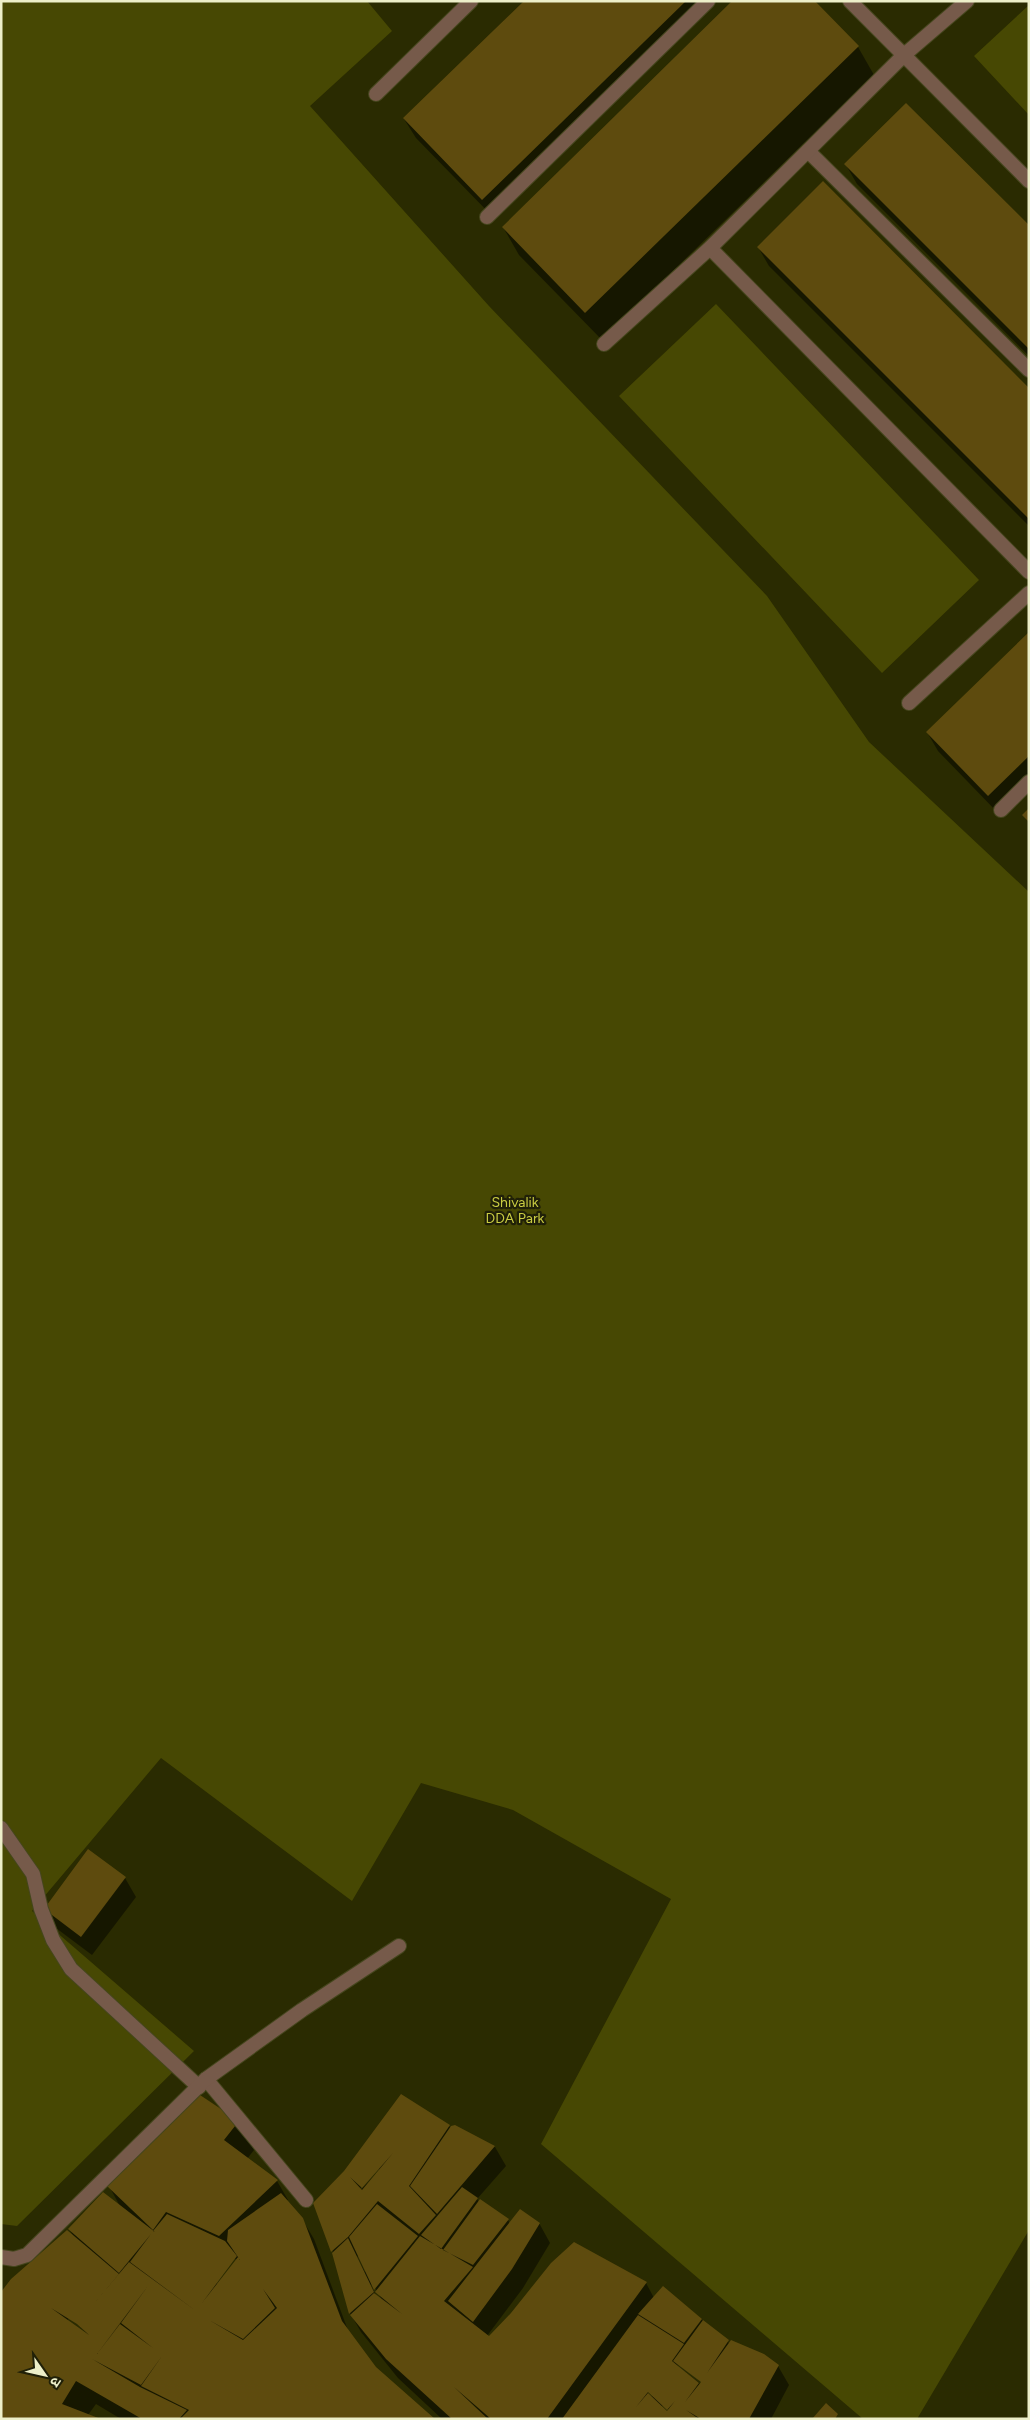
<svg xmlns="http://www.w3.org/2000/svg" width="1030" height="2420" font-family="Figtree,'Noto Sans Devanagari',sans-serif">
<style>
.green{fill:#474803}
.shadow{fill:#0007;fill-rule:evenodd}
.building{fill:#5e4b0e;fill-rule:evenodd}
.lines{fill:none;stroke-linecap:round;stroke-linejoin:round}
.service-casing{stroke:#45461d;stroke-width:16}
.minor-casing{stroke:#45461d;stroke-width:16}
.service{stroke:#765a4a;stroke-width:14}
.minor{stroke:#765a4a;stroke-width:14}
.labels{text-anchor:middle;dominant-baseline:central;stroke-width:4.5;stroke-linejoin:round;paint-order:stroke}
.park-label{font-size:14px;fill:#c9cc42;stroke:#202008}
</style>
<rect width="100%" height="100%" fill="#2a2b01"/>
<!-- green -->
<path class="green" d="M 1,1 L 367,1 L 392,31 L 310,106 L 489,306 L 767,596 L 869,742 L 1029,892 L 1029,2230 L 917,2419 L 863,2419 L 541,2144 L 671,1899 L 513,1810 L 421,1783 L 352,1901 L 161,1758 L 32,1911 L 194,2051 L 17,2226 L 1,2224 Z
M 1029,5 L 1029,115 L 974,56 Z
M 716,304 L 979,580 L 882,673 L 619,396 Z"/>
<!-- shadow -->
<path class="shadow" d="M 525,1 L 716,1 L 494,218 L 416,138 L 404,119 Z
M 814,1 L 858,47 L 874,75 L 602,340 L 519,255 L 503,227 Z
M 846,165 L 1029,227 L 1029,356 L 857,184 Z
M 758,247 L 1029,389 L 1029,526 L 769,266 Z
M 1029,634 L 1029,785 L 999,814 L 938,751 L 927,732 Z
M 125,1878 L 136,1897 L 92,1955 L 56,1928 L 45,1909 Z
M 238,2122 L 254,2150 L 247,2159 L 277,2181 L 288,2200 L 287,2201 L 302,2219 L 314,2239 L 349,2333 L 375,2368 L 433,2419 L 121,2419 L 96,2404 L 88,2415 L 1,2419 L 74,2237 L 69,2229 L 121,2208 L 109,2186 ZM 234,2258 L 237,2260 L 217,2284 L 216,2282 ZM 69,2318 L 77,2323 L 89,2336 L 67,2321 ZM 91,2352 L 96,2362 L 93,2362 L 88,2354 Z
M 449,2126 L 451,2129 L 455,2126 L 495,2147 L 506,2166 L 477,2199 L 479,2202 L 508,2220 L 510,2224 L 539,2223 L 550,2243 L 523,2288 L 487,2336 L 489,2337 L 646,2283 L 654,2298 L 701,2319 L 730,2344 L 763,2355 L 778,2366 L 789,2385 L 771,2419 L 442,2419 L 398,2378 L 361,2332 L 350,2313 L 334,2254 L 314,2203 L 345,2172 ZM 378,2168 L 380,2170 L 357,2194 L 356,2193 ZM 359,2255 L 367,2271 L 365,2272 L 357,2257 ZM 373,2284 L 382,2300 L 376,2296 L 371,2285 ZM 676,2362 L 706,2385 L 704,2387 L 679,2367 ZM 646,2386 L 653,2397 L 649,2395 L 644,2387 ZM 663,2405 L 670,2410 L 667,2413 L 662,2407 Z"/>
<!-- building -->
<path class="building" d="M 524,1 L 686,1 L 482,200 L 403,118 Z
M 732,1 L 815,1 L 859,46 L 585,313 L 502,227 Z
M 906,103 L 1029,225 L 1029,349 L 844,164 Z
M 823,181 L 1029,388 L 1029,519 L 757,247 Z
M 1029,632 L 1029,756 L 988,796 L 926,732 Z
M 1029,808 L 1029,822 L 1022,815 Z
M 88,1849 L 126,1877 L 81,1937 L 44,1909 Z
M 401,2094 L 450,2125 L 409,2186 L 436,2215 L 419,2234 L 378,2201 L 348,2237 L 331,2252 L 313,2203 L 344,2171 ZM 393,2153 L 362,2190 L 350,2177 L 362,2188 Z
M 200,2095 L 239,2121 L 224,2140 L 278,2180 L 219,2236 L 166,2212 L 153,2230 L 107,2186 Z
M 455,2125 L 495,2146 L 437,2214 L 410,2186 L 451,2126 Z
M 462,2187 L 478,2198 L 441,2249 L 421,2235 Z
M 103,2192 L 155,2232 L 153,2231 L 167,2214 L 225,2241 L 237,2256 L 202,2303 L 238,2257 L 240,2260 L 227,2241 L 228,2230 L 281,2193 L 303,2218 L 342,2321 L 376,2367 L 435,2419 L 180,2419 L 189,2410 L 141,2386 L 162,2356 L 141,2385 L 92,2359 L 140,2387 L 187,2410 L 179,2419 L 142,2419 L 76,2381 L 62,2404 L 101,2419 L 1,2419 L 1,2292 L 11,2279 L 67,2230 L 119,2274 L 87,2312 L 129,2262 L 196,2311 L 130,2262 L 151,2234 L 119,2273 L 68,2229 ZM 148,2286 L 121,2323 L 153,2348 L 120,2324 L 97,2354 ZM 263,2289 L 277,2308 L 243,2340 L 209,2320 L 243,2339 L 275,2308 ZM 51,2308 L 77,2324 L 89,2335 Z
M 480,2199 L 509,2219 L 473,2265 L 443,2250 Z
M 377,2204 L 418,2236 L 374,2290 L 349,2237 Z
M 520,2209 L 540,2223 L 512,2269 L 473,2322 L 448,2301 Z
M 420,2236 L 473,2267 L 444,2301 L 489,2336 L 511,2313 L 551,2263 L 574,2242 L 647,2282 L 547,2419 L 491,2419 L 454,2387 L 488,2419 L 452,2419 L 386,2359 L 350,2315 L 374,2293 L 402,2314 L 375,2292 Z
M 348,2238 L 374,2292 L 349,2314 L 332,2253 Z
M 663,2286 L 702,2319 L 684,2343 L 638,2314 Z
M 638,2315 L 684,2344 L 672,2361 L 699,2383 L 685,2402 L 701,2382 L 673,2361 L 703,2320 L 729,2340 L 707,2373 L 731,2340 L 764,2354 L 779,2365 L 749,2419 L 701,2419 L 686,2410 L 699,2419 L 562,2419 ZM 648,2392 L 667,2410 L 675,2401 L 667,2411 L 648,2393 L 636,2407 Z
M 826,2403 L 838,2414 L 835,2419 L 812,2419 Z"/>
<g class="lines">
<!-- service casing -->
<g class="service-casing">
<path id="service" d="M 808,151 L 1029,370
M 487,217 L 708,1
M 1,1828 L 33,1874 L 41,1909 L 53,1940 L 71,1969 L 199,2087
M 206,2079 L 306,2200"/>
</g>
<!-- minor casing -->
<g class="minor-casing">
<path id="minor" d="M 850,1 L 1029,181
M 376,94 L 471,1
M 710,248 L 1029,572
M 604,344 L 710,248 L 904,55 L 967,1
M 909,703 L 1029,593
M 1001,810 L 1029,782
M 1,2257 L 14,2259 L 27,2255 L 206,2079 L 302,2010 L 399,1946"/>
</g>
<!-- service -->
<use href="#service" class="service"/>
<!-- minor -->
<use href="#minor" class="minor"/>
</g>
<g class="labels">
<!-- park labels -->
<g class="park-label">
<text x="515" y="1202">Shivalik<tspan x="515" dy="16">DDA Park</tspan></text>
</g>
</g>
<!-- border -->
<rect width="1030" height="2420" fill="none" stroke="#edefc9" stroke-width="5"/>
<!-- north arrow -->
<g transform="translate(45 2375) rotate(124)" stroke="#202008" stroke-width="4" paint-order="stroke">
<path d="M0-4L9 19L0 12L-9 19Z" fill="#edefc9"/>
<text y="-8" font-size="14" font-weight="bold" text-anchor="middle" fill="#edefc9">उ</text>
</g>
</svg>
